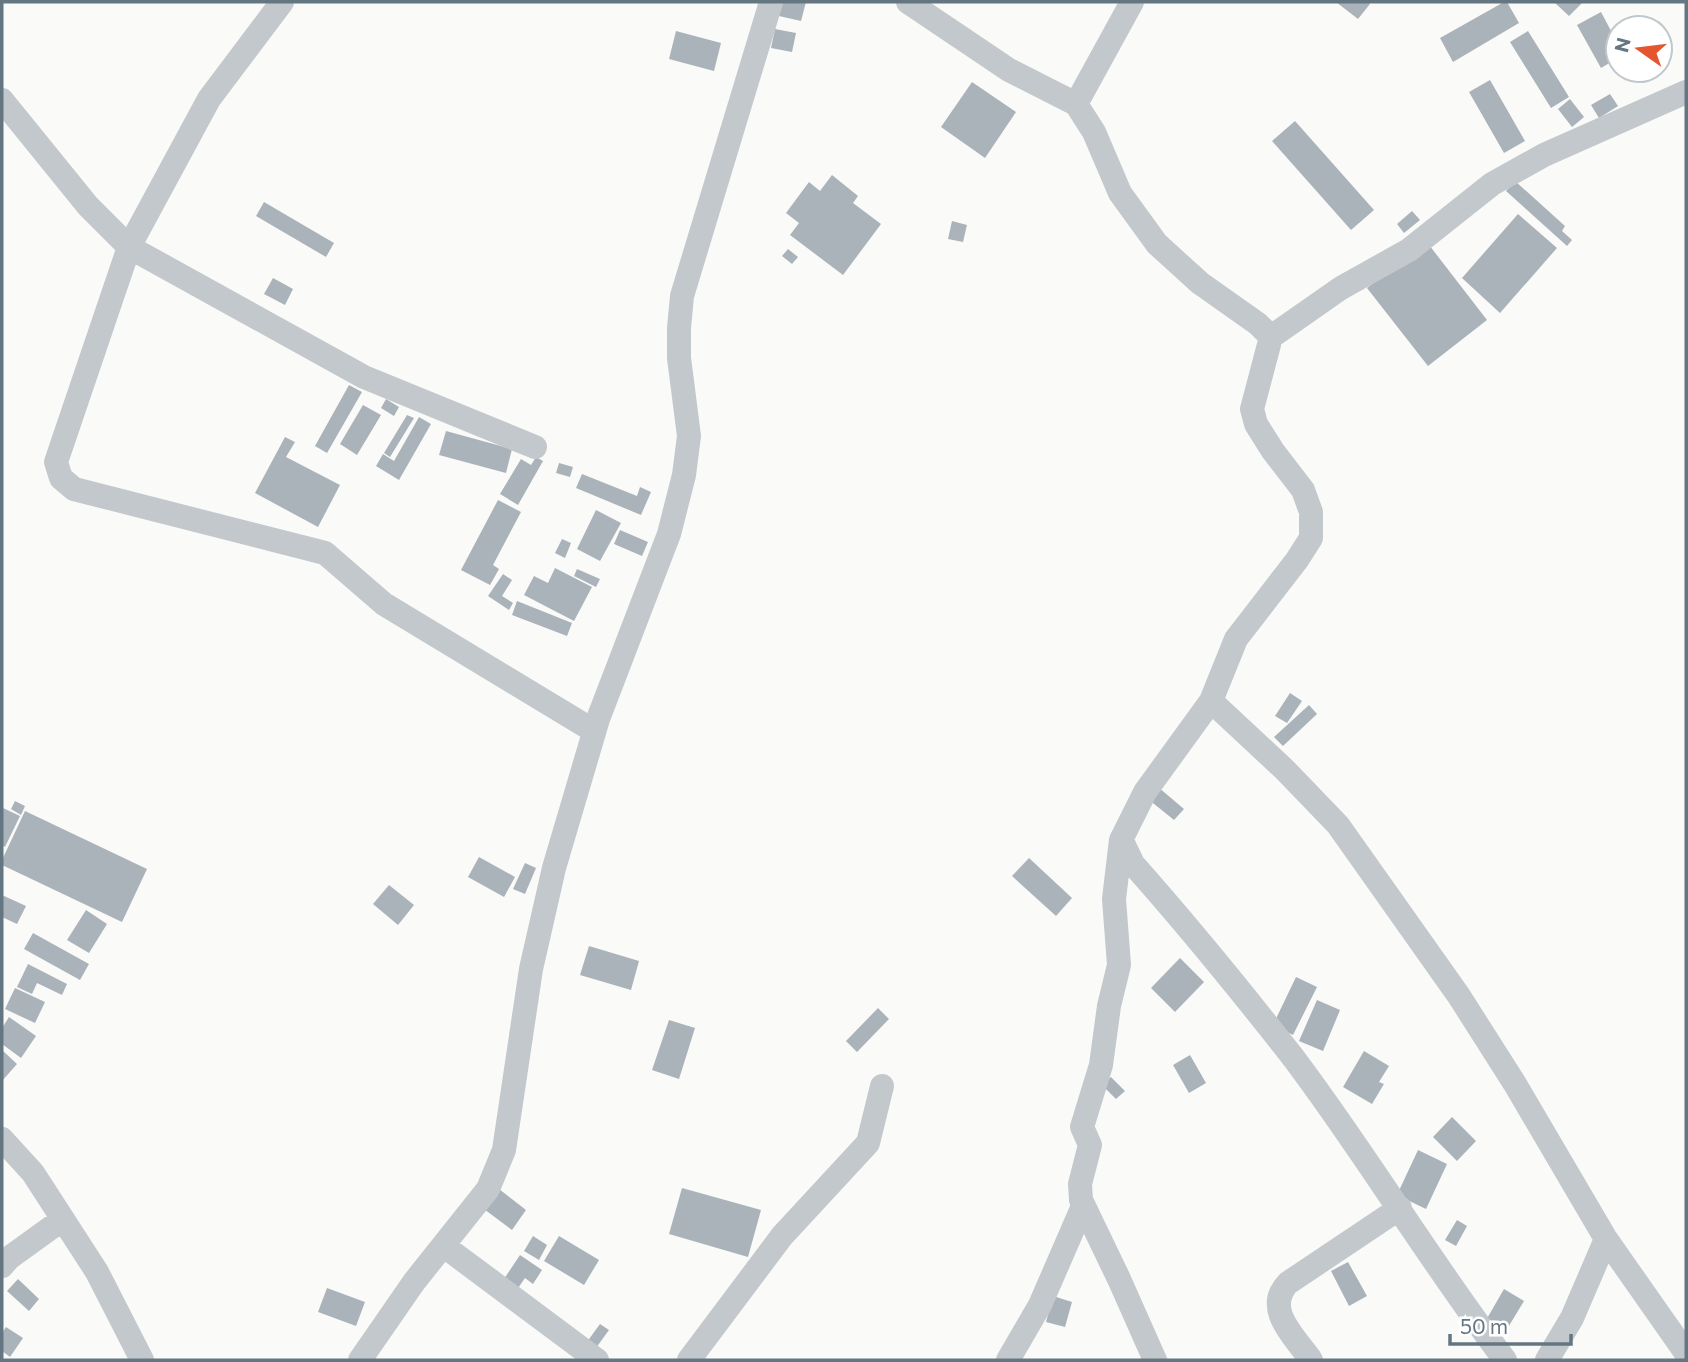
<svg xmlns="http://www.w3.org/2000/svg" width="1688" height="1362" font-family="Commissioner,sans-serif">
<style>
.building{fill:#aab3b9}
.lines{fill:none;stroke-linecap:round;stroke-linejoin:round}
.minor{stroke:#c3c8cc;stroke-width:24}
</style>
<rect width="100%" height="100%" fill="#fafaf8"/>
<!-- building -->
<path class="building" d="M 783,2 L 806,2 L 801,21 L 779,16 Z
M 1336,2 L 1368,2 L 1370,4 L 1358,19 Z
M 1504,2 L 1507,2 L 1519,23 L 1453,62 L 1440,38 Z
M 1554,2 L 1583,2 L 1569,16 Z
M 1601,12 L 1618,44 L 1618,58 L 1601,68 L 1577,25 Z
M 775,29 L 796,33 L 792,52 L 771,48 Z
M 676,31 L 721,43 L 714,71 L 669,59 Z
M 1528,31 L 1569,97 L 1551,108 L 1510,42 Z
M 1490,80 L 1525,141 L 1504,153 L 1469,92 Z
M 972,82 L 1016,112 L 985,158 L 941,127 Z
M 1610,94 L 1618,106 L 1599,118 L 1591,105 Z
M 1570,99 L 1584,117 L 1572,127 L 1558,109 Z
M 1295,121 L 1374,210 L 1351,230 L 1272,141 Z
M 832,175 L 858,196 L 853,203 L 881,224 L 843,275 L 790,235 L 799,223 L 786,213 L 809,182 L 820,191 Z
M 1515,181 L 1565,226 L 1562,231 L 1572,240 L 1567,246 L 1506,191 Z
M 264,202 L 334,243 L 326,257 L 256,216 Z
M 1412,211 L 1420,220 L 1404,233 L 1397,224 Z
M 1518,214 L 1557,248 L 1500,313 L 1462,278 Z
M 952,221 L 967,225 L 963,242 L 948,239 Z
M 1426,241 L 1487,320 L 1428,366 L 1367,288 Z
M 788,249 L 798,257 L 792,264 L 782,256 Z
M 273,278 L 293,289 L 285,305 L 264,294 Z
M 349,385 L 362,392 L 327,453 L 315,446 Z
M 386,399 L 399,407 L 394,416 L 381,408 Z
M 363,405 L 381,415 L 357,455 L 340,444 Z
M 407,415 L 414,418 L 390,457 L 384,453 Z
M 419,417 L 431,424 L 399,480 L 376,466 L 383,454 L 394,461 Z
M 446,431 L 512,449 L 506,473 L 439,455 Z
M 285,437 L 295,442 L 286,457 L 340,485 L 318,527 L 255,493 Z
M 536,457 L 543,461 L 518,505 L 500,494 L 521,459 L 531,465 Z
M 559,463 L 573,467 L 570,477 L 556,473 Z
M 582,474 L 637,496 L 640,487 L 651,492 L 641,515 L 576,488 Z
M 498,500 L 521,512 L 493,565 L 499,569 L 490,585 L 461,570 Z
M 596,510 L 621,523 L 600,561 L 577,549 Z
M 620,530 L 648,542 L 642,556 L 614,544 Z
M 562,539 L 571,543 L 565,558 L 555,553 Z
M 555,568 L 592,587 L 574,621 L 524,595 L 534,576 L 548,583 Z
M 577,569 L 600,579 L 596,587 L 574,576 Z
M 503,574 L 512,580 L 502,596 L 513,603 L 509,610 L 488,596 Z
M 517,601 L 572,623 L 567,636 L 512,615 Z
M 1290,693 L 1302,701 L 1287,723 L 1275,716 Z
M 1309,705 L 1317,714 L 1283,746 L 1274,737 Z
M 1158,787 L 1184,809 L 1174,820 L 1148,799 Z
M 15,801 L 25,806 L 21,815 L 11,809 Z
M 3,808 L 20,816 L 5,847 L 2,845 Z
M 25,811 L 147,869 L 122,922 L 2,865 L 2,860 Z
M 479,857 L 515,877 L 504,897 L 468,877 Z
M 1029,858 L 1072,898 L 1056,916 L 1012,876 Z
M 525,863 L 536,868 L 525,894 L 513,889 Z
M 389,885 L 414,905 L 398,925 L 373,904 Z
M 2,895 L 26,906 L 17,924 L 2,917 Z
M 86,910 L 107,924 L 89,953 L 67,940 Z
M 33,933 L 89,964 L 80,980 L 24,949 Z
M 589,946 L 639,961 L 631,990 L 580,975 Z
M 1180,958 L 1204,982 L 1175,1012 L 1151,988 Z
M 28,964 L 67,984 L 62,995 L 37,983 L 32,994 L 17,987 Z
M 1296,977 L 1317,987 L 1293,1035 L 1273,1025 Z
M 15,988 L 45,1002 L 35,1023 L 5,1009 Z
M 1317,1000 L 1340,1010 L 1323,1051 L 1299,1041 Z
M 878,1008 L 889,1019 L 857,1052 L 846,1041 Z
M 9,1017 L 36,1036 L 21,1058 L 2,1044 L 2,1028 Z
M 669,1020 L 695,1028 L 679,1079 L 652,1070 Z
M 2,1050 L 17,1064 L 2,1081 Z
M 1364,1051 L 1389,1066 L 1379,1082 L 1384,1084 L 1372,1104 L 1343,1087 Z
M 1190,1055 L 1206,1083 L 1189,1093 L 1173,1065 Z
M 1111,1077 L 1125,1091 L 1116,1099 L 1102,1085 Z
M 1452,1117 L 1476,1141 L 1457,1161 L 1433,1137 Z
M 1418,1150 L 1447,1164 L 1426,1209 L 1397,1195 Z
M 682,1188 L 761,1210 L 748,1257 L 669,1234 Z
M 499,1189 L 526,1210 L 512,1230 L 484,1209 Z
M 1457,1220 L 1467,1226 L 1456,1246 L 1445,1240 Z
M 533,1236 L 547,1245 L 539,1260 L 524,1251 Z
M 559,1236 L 599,1260 L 584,1285 L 544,1261 Z
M 520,1255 L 542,1270 L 533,1284 L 525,1278 L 514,1294 L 500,1285 Z
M 1348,1262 L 1367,1296 L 1349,1306 L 1331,1271 Z
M 18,1279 L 39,1299 L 29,1311 L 7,1291 Z
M 327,1288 L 365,1302 L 356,1326 L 318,1312 Z
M 1504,1289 L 1524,1301 L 1504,1334 L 1485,1322 Z
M 1053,1296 L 1072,1302 L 1065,1327 L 1046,1322 Z
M 600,1324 L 609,1330 L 593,1352 L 584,1346 Z
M 6,1327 L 23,1338 L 10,1357 L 2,1351 L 2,1333 Z"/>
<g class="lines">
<!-- minor -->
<path class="minor" d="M 282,2 L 209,99 L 129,247 L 56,462 L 61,478 L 74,489 L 325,553 L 384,604 L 594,731
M 908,2 L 1009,70 L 1076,104 L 1094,132 L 1120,193 L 1157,244 L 1200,283 L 1258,324 L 1271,337
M 2,100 L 88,206 L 129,247 L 364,377 L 535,447
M 1076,104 L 1132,2
M 1211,701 L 1284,769 L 1338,825 L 1459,996 L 1515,1084 L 1606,1239 L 1686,1353
M 1122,841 L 1133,864 C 1188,926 1241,991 1292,1056 C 1367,1155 1430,1262 1505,1360
M 2,1139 L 33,1173 L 97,1272 L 142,1360
M 444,1246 L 597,1360
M 2,1266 L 9,1258 L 63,1219
M 360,1360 L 414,1282 L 488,1189 L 504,1150 L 531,969 L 554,868 L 598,719 L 669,534 L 684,475 L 689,436 L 679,358 L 679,328 L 682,296 L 771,2
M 689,1360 L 782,1236 L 868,1143 L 882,1086
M 1008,1360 L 1040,1305 L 1083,1206
M 1155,1360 L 1119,1279 L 1081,1200 L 1080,1184 L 1090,1145 L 1082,1127 L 1101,1065 L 1109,1006 L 1119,965 L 1114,899 L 1121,840 L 1145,792 L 1211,701 L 1236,639 L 1297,560 L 1311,538 L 1311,512 L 1303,490 L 1273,451 L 1256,424 L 1252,409 L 1271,337 L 1341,288 L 1409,250 L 1492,184 L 1544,155 L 1686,92
M 1311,1360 C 1295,1337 1263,1309 1288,1283 L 1400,1208
M 1547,1360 L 1572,1318 L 1606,1239"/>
</g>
<!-- border -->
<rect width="1688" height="1362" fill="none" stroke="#657683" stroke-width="7"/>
<!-- north arrow -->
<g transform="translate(1639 49) rotate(284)"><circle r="33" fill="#ffffff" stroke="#c1c8cd" stroke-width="2"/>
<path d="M0-5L12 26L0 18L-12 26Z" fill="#e4572e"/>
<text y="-10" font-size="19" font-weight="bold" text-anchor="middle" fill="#657683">N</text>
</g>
<!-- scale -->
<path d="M1450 1334v10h121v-10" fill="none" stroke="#657683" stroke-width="3.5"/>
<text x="1460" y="1334" font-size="21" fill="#657683" stroke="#ffffff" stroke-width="5" paint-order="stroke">50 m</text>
</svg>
